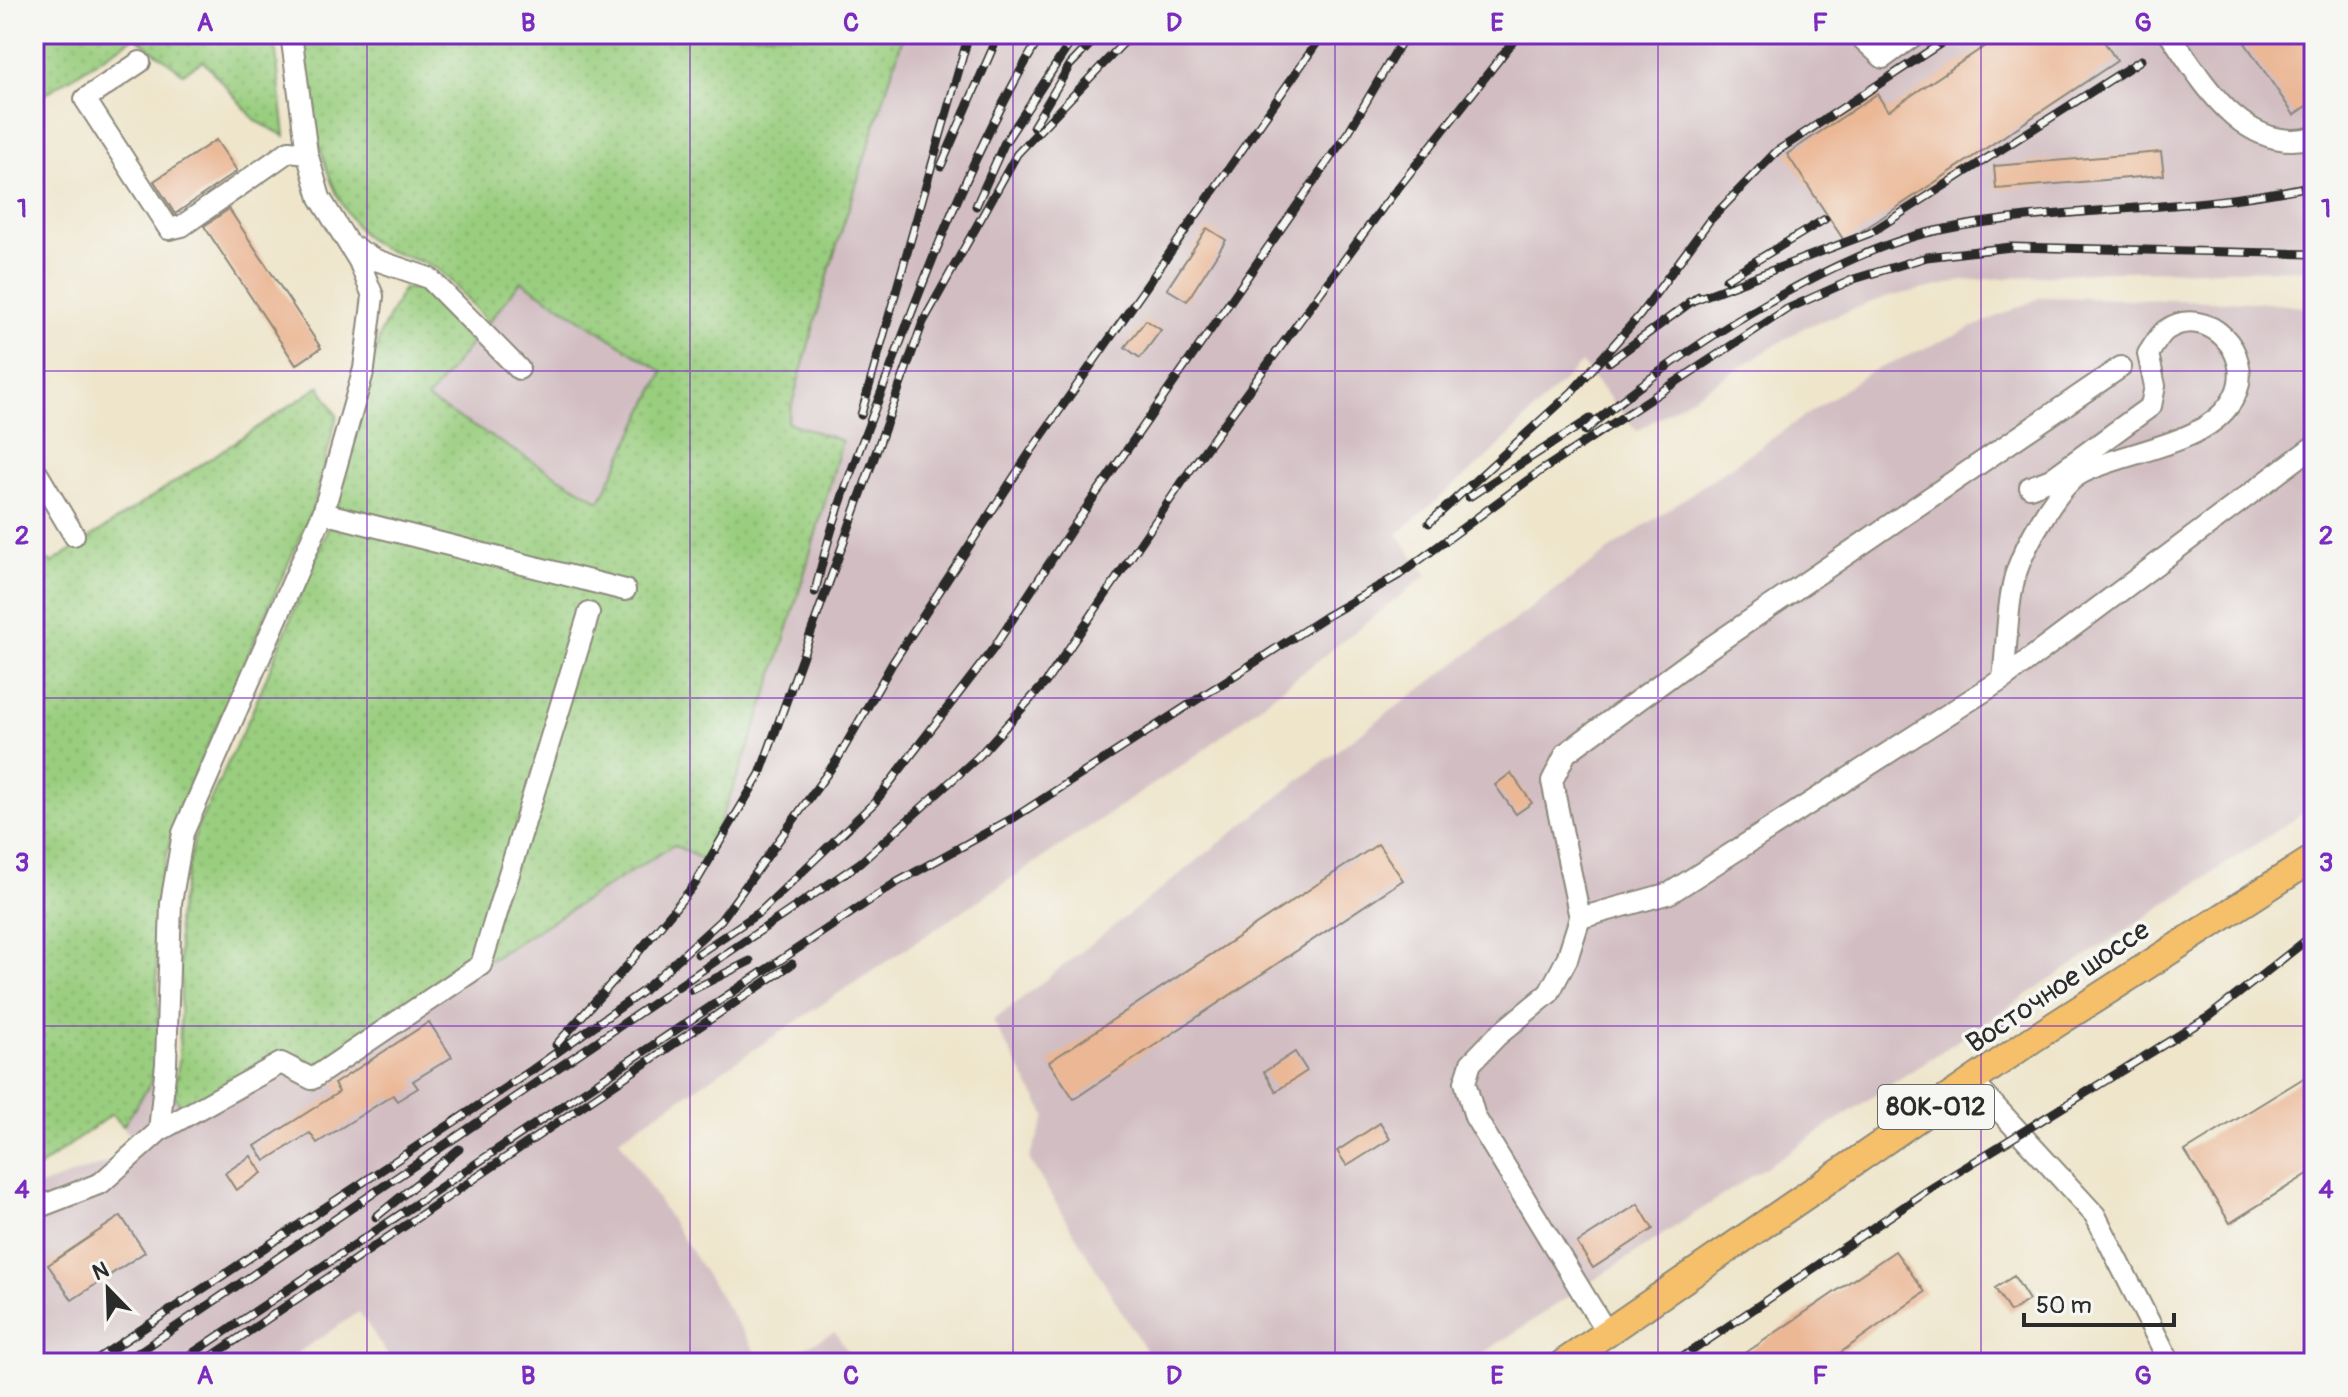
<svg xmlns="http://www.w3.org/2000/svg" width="2348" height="1397" font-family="Pangolin,sans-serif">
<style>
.industrial{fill:#d2bec2}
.grass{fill:url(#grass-dots);stroke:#627c55;stroke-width:2}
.building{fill:#ebb795}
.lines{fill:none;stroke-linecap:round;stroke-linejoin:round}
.minor-casing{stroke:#8c887b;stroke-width:24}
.major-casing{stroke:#8c887b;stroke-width:30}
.minor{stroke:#fff;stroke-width:20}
.major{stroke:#f6c06b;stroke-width:26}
.rail-casing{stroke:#2b2b2b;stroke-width:9}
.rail{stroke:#f6f6f2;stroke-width:6;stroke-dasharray:18;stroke-linecap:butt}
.grid{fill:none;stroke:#7b2cbf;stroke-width:2;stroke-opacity:0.55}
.labels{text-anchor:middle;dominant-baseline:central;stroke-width:7;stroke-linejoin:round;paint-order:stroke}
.shield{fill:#f6f6f2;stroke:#686867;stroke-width:2}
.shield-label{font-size:26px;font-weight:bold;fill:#2b2b2b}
.street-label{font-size:28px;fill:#2b2b2b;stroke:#f6f6f2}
.neatline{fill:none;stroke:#7b2cbf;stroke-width:3}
.grid-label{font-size:26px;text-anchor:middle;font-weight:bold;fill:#7b2cbf}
</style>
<defs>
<pattern id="grass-dots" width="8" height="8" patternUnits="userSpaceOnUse" patternTransform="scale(2)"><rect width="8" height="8" fill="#9ace7f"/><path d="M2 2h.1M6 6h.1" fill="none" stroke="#85b16e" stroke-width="1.8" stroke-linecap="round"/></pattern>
</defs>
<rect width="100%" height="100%" fill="#f6f6f2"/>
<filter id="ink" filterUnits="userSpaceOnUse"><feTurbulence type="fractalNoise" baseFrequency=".0125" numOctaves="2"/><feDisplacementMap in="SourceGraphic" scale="16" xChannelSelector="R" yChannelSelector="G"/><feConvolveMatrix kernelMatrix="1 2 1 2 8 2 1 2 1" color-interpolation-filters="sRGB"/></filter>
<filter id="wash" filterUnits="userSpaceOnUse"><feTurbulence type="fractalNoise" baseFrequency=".006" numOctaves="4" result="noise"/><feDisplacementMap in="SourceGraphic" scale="32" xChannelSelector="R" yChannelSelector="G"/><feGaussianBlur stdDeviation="1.8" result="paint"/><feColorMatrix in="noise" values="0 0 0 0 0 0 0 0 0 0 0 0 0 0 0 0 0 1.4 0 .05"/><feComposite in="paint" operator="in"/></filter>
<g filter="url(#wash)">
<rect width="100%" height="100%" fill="#eee5cb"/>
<!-- industrial -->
<path class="industrial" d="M 904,34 L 2314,34 L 2314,269 L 2105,271 L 1963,281 L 1883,298 L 1805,327 L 1637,431 L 1581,363 L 1492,453 L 1397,534 L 1427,575 L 1196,756 L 619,1139 L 763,1363 L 393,1363 L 359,1312 L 282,1363 L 34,1363 L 34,1188 L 108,1162 L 134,1142 L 123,1126 L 152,1081 L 174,1095 L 182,1107 L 277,1057 L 302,1057 L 318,1068 L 675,845 L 703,860 L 733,793 L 786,641 L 842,441 L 787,423 L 832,261 Z
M 521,281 L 663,372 L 601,501 L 427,398 Z
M 2042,297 L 2256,302 L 2314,308 L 2314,806 L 1468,1363 L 1153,1363 L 1029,1159 L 1046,1116 L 993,1021 L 1339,749 L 1622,541 L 1868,373 Z
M 835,1332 L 855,1363 L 774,1363 Z"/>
<!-- grass -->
<path class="grass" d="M 34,34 L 274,34 L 285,136 L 256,121 L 203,61 L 183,73 L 135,37 L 34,101 Z
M 302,34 L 904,34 L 832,261 L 787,422 L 842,441 C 802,583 764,725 703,860 L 674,845 L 317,1068 L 302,1057 L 277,1057 L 182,1107 L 174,1095 L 179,1059 L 181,983 L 177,919 L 196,830 L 252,712 L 336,509 L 380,334 L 403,289 L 420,288 L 475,339 L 427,399 L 600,501 L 663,372 L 521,281 L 488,323 C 474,308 449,275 432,266 C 408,255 380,254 361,232 C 316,178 310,100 302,34 Z
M 320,386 L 337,416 L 313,508 L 174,822 L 155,911 L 159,1028 L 152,1081 L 123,1126 L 112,1114 L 34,1171 L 34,547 L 42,560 L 53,562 Z"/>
<g id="blocks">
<!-- building -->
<path class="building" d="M 2003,34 L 2099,34 L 2117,61 L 1845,242 L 1787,154 L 1877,94 L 1888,111 Z
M 2239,34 L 2314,34 L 2314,101 L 2294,115 Z
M 216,140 L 237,171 L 175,214 L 154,181 Z
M 2161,152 L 2164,175 L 1996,189 L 1994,166 Z
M 229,209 L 321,348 L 296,365 L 204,226 Z
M 1207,228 L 1226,240 L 1187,301 L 1167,289 Z
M 1146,320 L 1161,330 L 1140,358 L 1125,347 Z
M 1511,773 L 1532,803 L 1516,814 L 1495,785 Z
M 1378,844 L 1403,880 L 1074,1099 L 1049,1062 Z
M 429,1022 L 452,1057 L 413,1081 L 418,1088 L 397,1101 L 393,1095 L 317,1143 L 310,1133 L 265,1161 L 255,1146 L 339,1092 L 334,1084 Z
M 1295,1052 L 1307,1071 L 1276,1091 L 1264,1072 Z
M 2307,1076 L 2314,1087 L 2314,1170 L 2230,1223 L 2185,1151 Z
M 1380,1123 L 1390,1139 L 1347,1166 L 1337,1151 Z
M 251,1156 L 262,1173 L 236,1190 L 225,1173 Z
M 1638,1204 L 1653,1229 L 1593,1268 L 1577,1243 Z
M 121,1216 L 145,1252 L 72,1300 L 48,1265 Z
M 1895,1251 L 1925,1292 L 1826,1363 L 1731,1363 Z
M 2014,1276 L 2029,1300 L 2010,1312 L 1995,1288 Z"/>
</g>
</g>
<g filter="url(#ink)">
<use href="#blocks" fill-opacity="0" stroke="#8c887b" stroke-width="2"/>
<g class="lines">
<!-- minor casing -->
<g class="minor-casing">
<path id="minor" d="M 1857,34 L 1883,58 L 1916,34
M 2170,34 C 2203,83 2245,156 2314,137
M 140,62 L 85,99 L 169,229 L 182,226 L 289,151 L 307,153
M 352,246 L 376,260 L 429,278 L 519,369
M 34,468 L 74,535
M 323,513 L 625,590
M 2003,679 C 2007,649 2007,597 2017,570 C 2026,544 2057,487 2080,474 C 2124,450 2212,446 2235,395 C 2255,353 2207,303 2166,330 C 2159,335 2153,347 2148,354 L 2155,386 L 2151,406 L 2051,479 L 2030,487
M 1580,918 L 1670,893 L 2003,679 L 2314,446
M 1973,1082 L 2095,1215 L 2170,1363
M 159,1131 L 281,1063 L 312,1079 L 481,965 L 589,613
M 34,1209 L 101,1183 L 159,1131 L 166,1064 L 171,903 L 183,833 L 323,513 L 364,369 L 373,296 L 359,261 L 320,198 L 307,153 L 291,34
M 1607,1333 L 1475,1117 L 1465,1082 L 1471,1063 L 1497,1036 L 1549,993 L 1567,959 L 1580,918 L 1552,781 L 1566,753 L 1708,649 L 2121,367"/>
</g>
<!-- major casing -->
<g class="major-casing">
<path id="major" d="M 1563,1363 L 2033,1039 L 2314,858"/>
</g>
<!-- minor -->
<use href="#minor" class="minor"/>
<!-- major -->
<use href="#major" class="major"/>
<!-- rail casing -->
<g class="rail-casing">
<path id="rail" d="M 1033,127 L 1070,65 L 1100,34
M 941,166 L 999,34
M 976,206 L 1004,144 L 1076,34
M 1726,279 L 1825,219
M 1689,302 L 1870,233 L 2141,60
M 1609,362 L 1699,296
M 861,415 L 969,34
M 1585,431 C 1665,359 1831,253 1935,231 C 2060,205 2190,213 2314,185
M 1469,497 L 1590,419
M 1429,523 L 1572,392 L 1640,315 L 1709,221 L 1777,151 L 1955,34
M 815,592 C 833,512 862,443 891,367 C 934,252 978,140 1042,34
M 698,954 L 760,912 L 875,802 L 993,649 L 1071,530 L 1349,131 L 1406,34
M 692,990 L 750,961
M 556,1045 L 627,966 L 695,884 L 760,774 L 923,322 L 1017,154 L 1132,34
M 376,1217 L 459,1149
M 91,1363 L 532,1070 L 643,991 L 721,920 L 837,760 L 892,664 L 1031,451 L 1323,34
M 123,1363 L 860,863 L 978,757 L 1046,682 L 1191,469 L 1383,207 L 1519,34
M 178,1363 L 894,884 L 1015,817 L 1325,617 L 1399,575 L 1539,472 L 1787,309 L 1854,279 L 1927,257 L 2011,247 L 2314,254
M 202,1363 L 792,964
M 1674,1363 L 1927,1191 L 2210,1016 L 2314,934"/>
</g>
<!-- rail -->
<use href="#rail" class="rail"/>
</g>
</g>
<!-- grid -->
<path class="grid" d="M 367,34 L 367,1363M 690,34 L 690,1363M 1013,34 L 1013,1363M 1335,34 L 1335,1363M 1658,34 L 1658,1363M 1981,34 L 1981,1363M 34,371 L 2314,371M 34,698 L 2314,698M 34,1026 L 2314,1026"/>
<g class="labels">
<!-- shield labels -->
<rect class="shield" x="1878" y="1085" width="116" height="44" rx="6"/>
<g class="shield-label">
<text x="1936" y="1107">80К-012</text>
</g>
<!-- street labels -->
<g class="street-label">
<text transform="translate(2058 987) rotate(-34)">Восточное шоссе</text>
</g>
</g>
<!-- margin -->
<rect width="2348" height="1397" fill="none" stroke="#f6f6f2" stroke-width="88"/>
<!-- north arrow -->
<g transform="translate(108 1289) rotate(337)" stroke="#f6f6f2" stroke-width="6" paint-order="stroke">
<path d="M0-6L14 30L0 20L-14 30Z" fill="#2b2b2b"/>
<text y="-12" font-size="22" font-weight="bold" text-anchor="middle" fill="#2b2b2b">N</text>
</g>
<!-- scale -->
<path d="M2024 1313v12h150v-12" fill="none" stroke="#2b2b2b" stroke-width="4"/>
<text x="2036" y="1313" font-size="24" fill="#2b2b2b" stroke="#f6f6f2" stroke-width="6" paint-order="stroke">50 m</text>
<rect x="44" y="44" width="2260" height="1309" class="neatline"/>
<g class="grid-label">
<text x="205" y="31">A</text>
<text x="528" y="31">B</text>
<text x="851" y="31">C</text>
<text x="1174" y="31">D</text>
<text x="1497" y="31">E</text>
<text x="1820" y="31">F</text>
<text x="2143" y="31">G</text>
<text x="22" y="217">1</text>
<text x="2326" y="217">1</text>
<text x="22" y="544">2</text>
<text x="2326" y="544">2</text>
<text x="22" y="871">3</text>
<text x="2326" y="871">3</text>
<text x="22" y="1198">4</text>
<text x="2326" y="1198">4</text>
<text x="205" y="1384">A</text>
<text x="528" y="1384">B</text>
<text x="851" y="1384">C</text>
<text x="1174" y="1384">D</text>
<text x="1497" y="1384">E</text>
<text x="1820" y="1384">F</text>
<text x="2143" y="1384">G</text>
</g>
</svg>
